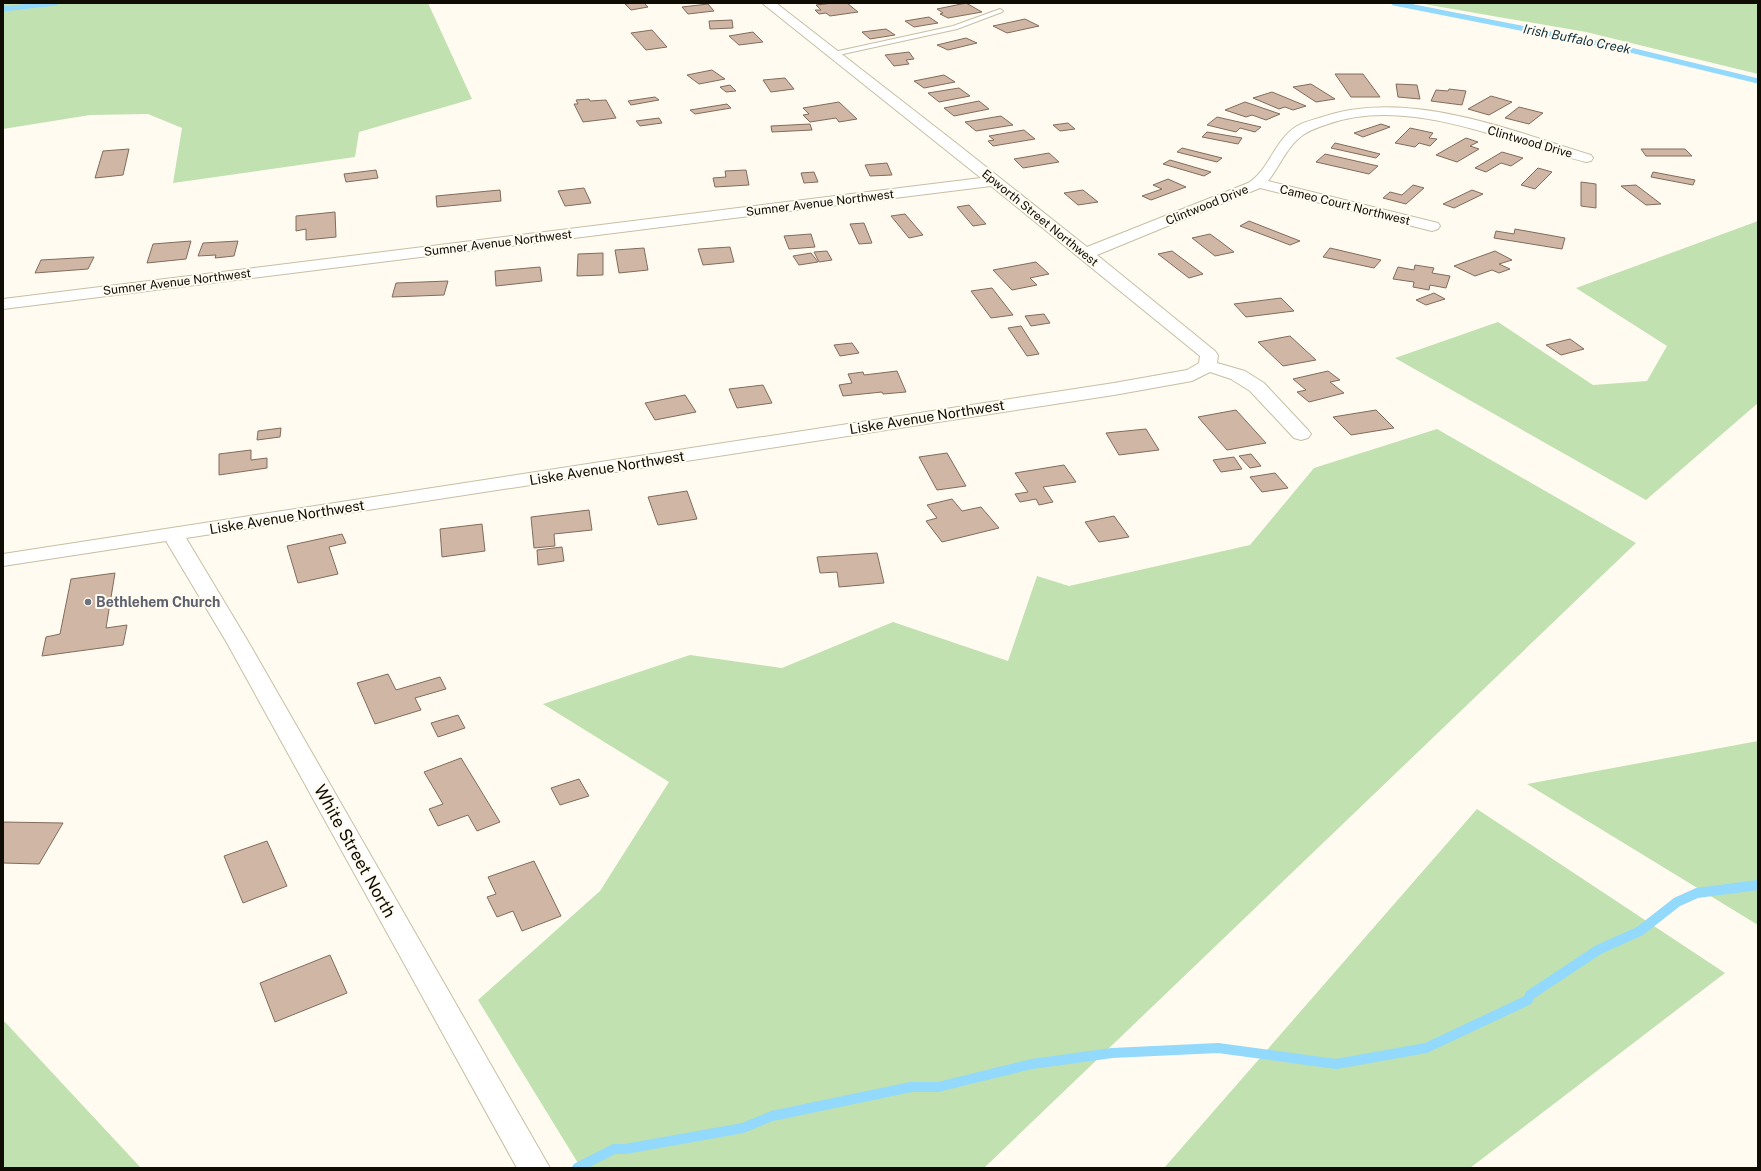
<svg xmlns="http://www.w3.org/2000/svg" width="1761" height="1171" font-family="'Public Sans',sans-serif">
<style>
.green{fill:#c1e1b0}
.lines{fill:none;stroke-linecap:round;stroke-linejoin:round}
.stream-far1{stroke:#93d9fc;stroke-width:5}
.stream{stroke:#93d9fc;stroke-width:10}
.building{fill:#d0b6a4;stroke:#836b5b}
.service-casing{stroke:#c7bea3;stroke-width:2}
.minor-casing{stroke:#c7bea3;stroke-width:2}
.service{fill:#fff;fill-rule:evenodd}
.minor{fill:#fff;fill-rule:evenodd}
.worship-dot{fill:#6b7280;stroke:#fffbf0;stroke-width:1.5}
.labels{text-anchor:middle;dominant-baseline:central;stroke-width:4;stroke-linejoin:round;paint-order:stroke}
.far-street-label{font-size:12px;fill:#0f0c04;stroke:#fffbf0}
.far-water-label{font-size:13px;font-style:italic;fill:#103140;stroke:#fffbf0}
.street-label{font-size:14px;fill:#0f0c04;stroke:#fffbf0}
.worship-label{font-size:14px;font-weight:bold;fill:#5b616d;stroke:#fffbf0;text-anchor:start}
.near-street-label{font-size:17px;fill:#0f0c04;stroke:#fffbf0}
</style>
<rect width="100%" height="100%" fill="#fffbf0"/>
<!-- green -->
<path class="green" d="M 3,3 L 428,3 L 472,99 L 359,132 L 355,157 L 173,183 L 182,128 L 148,114 L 90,115 L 3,129 Z
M 1418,3 L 1758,3 L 1758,74 L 1586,32 Z
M 1758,221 L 1758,403 L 1646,500 L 1395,358 L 1498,322 L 1593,385 L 1647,381 L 1667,346 L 1576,288 Z
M 1437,429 L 1636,543 L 984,1168 L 581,1168 L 478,1000 L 600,891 L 669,782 L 543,704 L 690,655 L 782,668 L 893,622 L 1008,661 L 1037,576 L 1069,586 L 1250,545 L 1314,468 Z
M 1758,741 L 1758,925 L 1527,784 Z
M 1477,809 L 1725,973 L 1470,1168 L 1164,1168 Z
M 3,1022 L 5,1022 L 141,1168 L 3,1168 Z"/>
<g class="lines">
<!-- stream-far1 -->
<path class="stream-far1" d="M 1394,3 L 1626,49 L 1758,81
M 3,9 L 56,3"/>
<!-- stream -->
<path class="stream" d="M 577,1168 L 614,1149 L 625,1149 L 743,1128 L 772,1116 L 911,1087 L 938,1087 L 1032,1064 L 1112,1053 L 1218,1048 L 1336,1064 L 1426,1048 L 1528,1000 L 1530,995 L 1598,950 L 1640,931 L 1677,902 L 1697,893 L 1758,885"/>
</g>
<!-- building -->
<path class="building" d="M 634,3 L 644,3 L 648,7 L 631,10 L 625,4 Z
M 833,3 L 847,3 L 858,12 L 830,16 L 826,13 L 819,14 L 815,10 L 821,10 L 816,5 Z
M 966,3 L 982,12 L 948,18 L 940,14 L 943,13 L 937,9 Z
M 708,4 L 714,11 L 688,14 L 682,7 Z
M 929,17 L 938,23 L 914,27 L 905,21 Z
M 1025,19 L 1039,26 L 1007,33 L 993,26 Z
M 732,20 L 733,28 L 710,29 L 709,21 Z
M 886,29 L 895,35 L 870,39 L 862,32 Z
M 652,30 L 667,47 L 646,50 L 631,33 Z
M 753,32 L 763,42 L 739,45 L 729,36 Z
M 966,38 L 977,43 L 948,50 L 937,45 Z
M 909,52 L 914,59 L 906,60 L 909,64 L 894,66 L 885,55 Z
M 712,70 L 725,79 L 699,84 L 687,75 Z
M 1335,74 L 1363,74 L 1380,97 L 1351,97 Z
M 944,75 L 955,82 L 924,88 L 914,81 Z
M 785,78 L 794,89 L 771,92 L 763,80 Z
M 1311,84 L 1335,99 L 1316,102 L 1293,87 Z
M 1396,84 L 1417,85 L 1420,99 L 1398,97 Z
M 730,85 L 736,91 L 726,92 L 720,87 Z
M 959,88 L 970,96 L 939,102 L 928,93 Z
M 1449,89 L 1466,91 L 1462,105 L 1431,101 L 1436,90 L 1448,91 Z
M 1272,92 L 1306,106 L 1293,110 L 1285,107 L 1279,109 L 1253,98 Z
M 1491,96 L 1512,102 L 1489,115 L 1468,109 Z
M 655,97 L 659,100 L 631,105 L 628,101 Z
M 589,99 L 590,101 L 606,100 L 616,118 L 583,122 L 574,104 L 578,104 L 576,100 Z
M 979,101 L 989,109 L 954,116 L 944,108 Z
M 839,102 L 857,119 L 839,122 L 836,118 L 810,122 L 803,115 L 809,114 L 803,108 Z
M 1245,102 L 1280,114 L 1266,120 L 1252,115 L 1246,117 L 1225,110 Z
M 727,104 L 731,108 L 695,114 L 690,110 Z
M 1519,107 L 1543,113 L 1529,124 L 1505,118 Z
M 1001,116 L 1013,125 L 976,131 L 965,122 Z
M 1217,117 L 1261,127 L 1255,132 L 1240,128 L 1236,132 L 1207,125 Z
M 659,118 L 662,123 L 640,126 L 636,121 Z
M 1068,123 L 1075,129 L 1060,131 L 1053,125 Z
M 810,124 L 812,130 L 772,132 L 771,126 Z
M 1381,124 L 1390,127 L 1363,137 L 1354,133 Z
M 1410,128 L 1433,133 L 1429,138 L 1437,139 L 1430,146 L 1419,143 L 1415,147 L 1395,143 Z
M 1024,130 L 1035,139 L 993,146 L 988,141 L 994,140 L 989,136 Z
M 1207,132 L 1242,138 L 1238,144 L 1202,137 Z
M 1466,138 L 1478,142 L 1470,146 L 1479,149 L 1457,162 L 1436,155 Z
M 1335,143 L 1356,148 L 1380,154 L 1376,158 L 1331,148 Z
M 1182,148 L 1222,158 L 1217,162 L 1177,152 Z
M 129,149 L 123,175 L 95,178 L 103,151 Z
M 1641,149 L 1685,149 L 1692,156 L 1646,156 Z
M 1502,152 L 1523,158 L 1511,166 L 1501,163 L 1486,172 L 1475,168 Z
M 1049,153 L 1059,162 L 1023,168 L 1014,159 Z
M 1325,154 L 1378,166 L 1369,174 L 1316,162 Z
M 1170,160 L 1211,172 L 1204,176 L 1163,164 Z
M 887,163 L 892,175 L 870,176 L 865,165 Z
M 1538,168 L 1552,172 L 1535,189 L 1521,185 Z
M 376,170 L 378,178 L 346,182 L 344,174 Z
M 746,170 L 749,185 L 715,187 L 713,178 L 726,177 L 725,171 Z
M 814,172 L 818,182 L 804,183 L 801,173 Z
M 1653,172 L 1695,180 L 1693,185 L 1651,177 Z
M 1168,179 L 1186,187 L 1151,200 L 1142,196 L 1162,189 L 1153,185 Z
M 1581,182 L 1596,184 L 1596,208 L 1581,206 Z
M 1413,185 L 1424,188 L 1406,204 L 1383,198 L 1390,192 L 1402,195 Z
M 1636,185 L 1661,204 L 1646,205 L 1621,186 Z
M 584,188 L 591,203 L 565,206 L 558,191 Z
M 500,190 L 501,201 L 437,207 L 436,196 Z
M 1083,190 L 1098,202 L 1078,205 L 1064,193 Z
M 1472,190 L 1483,194 L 1454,208 L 1443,204 Z
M 969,205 L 986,224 L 973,226 L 957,207 Z
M 335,212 L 336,237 L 306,240 L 306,229 L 296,231 L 296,216 Z
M 905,214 L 923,235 L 909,238 L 891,216 Z
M 1249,221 L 1300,241 L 1290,245 L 1240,226 Z
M 864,223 L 872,243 L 859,244 L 850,224 Z
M 1515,229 L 1565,238 L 1562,249 L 1494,238 L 1496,231 L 1514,234 Z
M 811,234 L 815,247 L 789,249 L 784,236 Z
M 1210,234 L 1221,242 L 1234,252 L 1215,256 L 1192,238 Z
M 191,241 L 186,259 L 147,263 L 153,244 Z
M 238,241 L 234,256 L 215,258 L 216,255 L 198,256 L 203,243 Z
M 730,247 L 734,262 L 703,265 L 698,249 Z
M 644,248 L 648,270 L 619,273 L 615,250 Z
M 1330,248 L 1381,260 L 1374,268 L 1323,257 Z
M 827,251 L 832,260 L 819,262 L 814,252 Z
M 1172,251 L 1203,274 L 1189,278 L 1158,254 Z
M 1495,251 L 1512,260 L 1499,264 L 1510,269 L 1499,273 L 1492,270 L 1475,276 L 1454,266 Z
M 603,253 L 603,275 L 577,276 L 578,254 Z
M 811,253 L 818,262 L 799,265 L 793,256 Z
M 94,257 L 88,269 L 35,273 L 41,260 Z
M 1036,262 L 1049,274 L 1030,278 L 1037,285 L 1012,290 L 993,270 Z
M 1415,265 L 1434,268 L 1432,273 L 1450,276 L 1446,288 L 1430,285 L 1429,290 L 1413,287 L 1414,282 L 1393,279 L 1398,267 L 1414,270 Z
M 540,267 L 542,281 L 496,286 L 495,271 Z
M 448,281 L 444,295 L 392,297 L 396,283 Z
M 992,288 L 1013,315 L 991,318 L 971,291 Z
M 1434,293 L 1445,299 L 1426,305 L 1416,300 Z
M 1281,298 L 1294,311 L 1246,317 L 1234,304 Z
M 1044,314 L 1050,323 L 1031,326 L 1025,316 Z
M 1021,326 L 1039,354 L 1027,356 L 1008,328 Z
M 1290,336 L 1316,360 L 1283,366 L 1258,342 Z
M 1570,339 L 1584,349 L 1561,355 L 1546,345 Z
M 852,343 L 859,353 L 840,356 L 834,345 Z
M 897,371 L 906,392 L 883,394 L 882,392 L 843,396 L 839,385 L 852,383 L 848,374 L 863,372 L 864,375 Z
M 1328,371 L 1340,380 L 1330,382 L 1344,393 L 1309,402 L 1297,392 L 1306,390 L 1293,379 Z
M 763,385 L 772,403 L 737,408 L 729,389 Z
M 685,395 L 696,412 L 655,420 L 645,403 Z
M 1236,410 L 1266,443 L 1227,450 L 1198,417 Z
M 1376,410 L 1394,428 L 1351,435 L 1333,417 Z
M 281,428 L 280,437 L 257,440 L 258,431 Z
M 1146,429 L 1159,450 L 1119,455 L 1106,433 Z
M 251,450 L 251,460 L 267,458 L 267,468 L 219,475 L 219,454 Z
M 947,453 L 966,486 L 937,490 L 919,457 Z
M 1251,454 L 1261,466 L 1250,468 L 1239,456 Z
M 1234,457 L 1242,469 L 1221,472 L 1213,460 Z
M 1064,465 L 1076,482 L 1043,487 L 1053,502 L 1039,505 L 1036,499 L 1020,502 L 1015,494 L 1028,492 L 1015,473 Z
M 1275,473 L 1288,488 L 1262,492 L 1250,477 Z
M 687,491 L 697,519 L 658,525 L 648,497 Z
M 952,499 L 962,511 L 981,507 L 999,528 L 942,542 L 926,521 L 937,518 L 927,505 Z
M 589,510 L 592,530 L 554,534 L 555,546 L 534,548 L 531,517 Z
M 1114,516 L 1129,537 L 1099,542 L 1085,522 Z
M 482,524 L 485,551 L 442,557 L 440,529 Z
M 342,534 L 346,543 L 329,547 L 338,574 L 298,583 L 287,546 Z
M 562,547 L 564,561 L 538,565 L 537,550 Z
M 877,553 L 884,583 L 839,587 L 837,572 L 820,573 L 817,557 Z
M 115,573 L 106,628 L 127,625 L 123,645 L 42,656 L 46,637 L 60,634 L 71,579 Z
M 388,674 L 396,690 L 440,677 L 446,689 L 415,698 L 421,710 L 375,724 L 357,683 Z
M 458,715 L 465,728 L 438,737 L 431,723 Z
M 461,758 L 500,822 L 477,831 L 468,815 L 438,826 L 429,809 L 443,804 L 424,772 Z
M 579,779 L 589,796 L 560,805 L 551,788 Z
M 3,822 L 63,823 L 39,864 L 3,863 Z
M 267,841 L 287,886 L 243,903 L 224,856 Z
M 534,861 L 561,916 L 522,931 L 513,911 L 497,917 L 487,897 L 496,894 L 488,877 Z
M 330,955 L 347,993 L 275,1022 L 260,983 Z"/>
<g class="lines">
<!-- service casing -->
<g class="service-casing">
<path id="service" d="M 1000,9 L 1003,11 L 1002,12 L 957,29 L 834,56 L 830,54 L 834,52 L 953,26 Z"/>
</g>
<!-- minor casing -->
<g class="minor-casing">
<path id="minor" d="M 762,3 L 776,3 L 956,143 L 1087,247 L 1248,183 C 1269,171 1274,140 1297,126 C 1304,122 1312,120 1319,118 C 1405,87 1509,130 1591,155 L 1593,158 L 1591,161 L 1586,162 C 1508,143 1408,95 1328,124 C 1319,127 1310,130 1303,135 C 1287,146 1280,166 1268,181 L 1438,223 L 1440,226 L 1438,229 L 1432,231 L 1260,188 L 1097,255 L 1215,351 L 1218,355 L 1217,363 L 1245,371 L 1264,383 L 1308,430 L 1311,434 L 1308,438 L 1301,440 L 1294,438 L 1250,391 L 1231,379 L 1210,372 L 1192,381 L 1114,395 L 186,538 L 249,643 L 550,1168 L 517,1168 L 227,643 L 166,541 L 3,566 L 3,554 L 1114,383 L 1187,370 L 1199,363 L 1200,356 L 991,186 L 3,309 L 3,299 L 981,178 Z"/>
</g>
<!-- service -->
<use href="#service" class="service"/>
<!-- minor -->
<use href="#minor" class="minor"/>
</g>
<!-- markers -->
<circle class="worship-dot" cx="88" cy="602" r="4"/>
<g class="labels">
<!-- far-street labels -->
<g class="far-street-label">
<text transform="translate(1530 142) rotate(16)">Clintwood Drive</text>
<text transform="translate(820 203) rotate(-7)">Sumner Avenue Northwest</text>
<text transform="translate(1207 205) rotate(-22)">Clintwood Drive</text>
<text transform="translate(1345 205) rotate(14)">Cameo Court Northwest</text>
<text transform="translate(1040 218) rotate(39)">Epworth Street Northwest</text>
<text transform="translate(498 243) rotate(-7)">Sumner Avenue Northwest</text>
<text transform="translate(177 282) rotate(-7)">Sumner Avenue Northwest</text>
</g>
<!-- far-water labels -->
<g class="far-water-label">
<text transform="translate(1577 39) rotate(11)">Irish Buffalo Creek</text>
</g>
<!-- street labels -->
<g class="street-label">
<text transform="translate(927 417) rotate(-9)">Liske Avenue Northwest</text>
<text transform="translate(607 468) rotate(-9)">Liske Avenue Northwest</text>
<text transform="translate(287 517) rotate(-9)">Liske Avenue Northwest</text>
</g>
<!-- worship labels -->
<g class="worship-label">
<text x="96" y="602">Bethlehem Church</text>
</g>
<!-- near-street labels -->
<g class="near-street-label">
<text transform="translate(355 851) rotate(61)">White Street North</text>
</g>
</g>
<!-- border -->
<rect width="1761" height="1171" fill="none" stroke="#0f0c04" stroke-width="8"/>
</svg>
